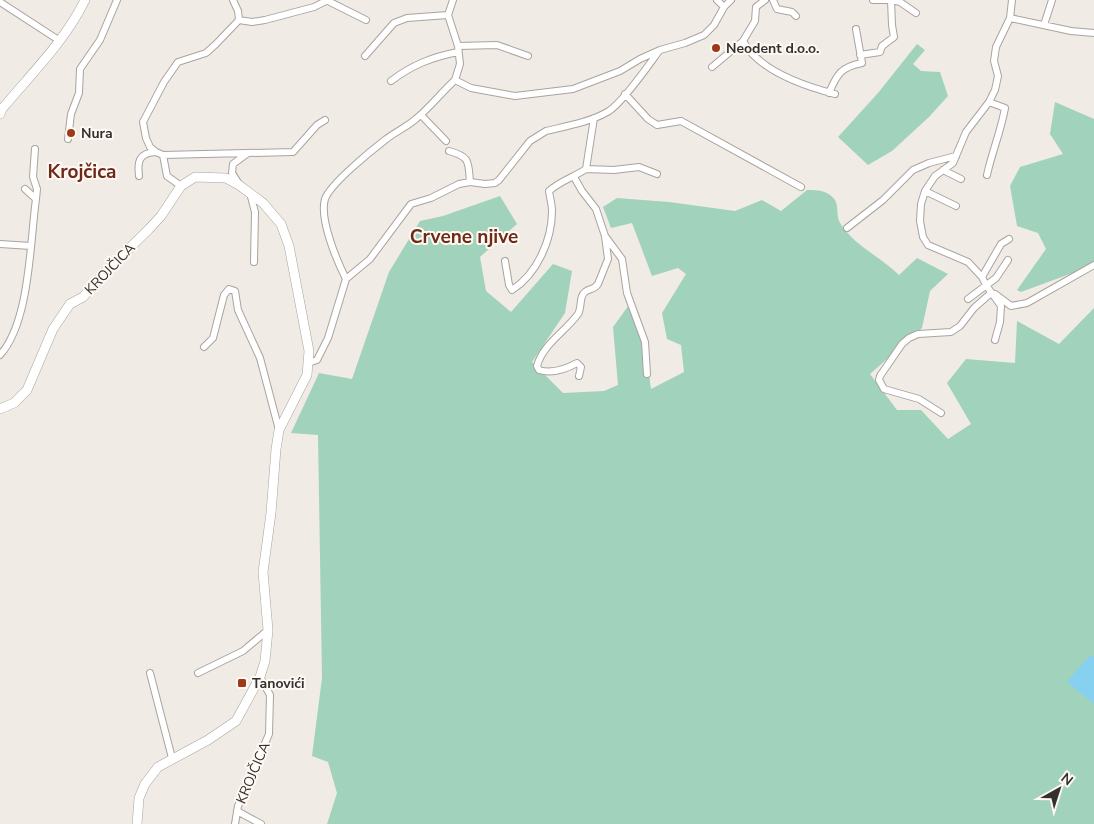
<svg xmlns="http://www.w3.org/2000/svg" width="1094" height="824" font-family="'Nunito Sans',sans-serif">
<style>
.green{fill:#a1d2bb}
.water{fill:#87d1f0}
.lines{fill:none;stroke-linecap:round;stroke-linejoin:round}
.street-casing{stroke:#aaa39e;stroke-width:8}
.secondary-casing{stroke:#aaa39e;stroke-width:10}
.street{stroke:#fff;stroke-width:6}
.secondary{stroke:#fff;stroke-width:9}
.poi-dot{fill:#9f3818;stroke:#fff8f3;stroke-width:2}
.labels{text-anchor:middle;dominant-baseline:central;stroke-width:4;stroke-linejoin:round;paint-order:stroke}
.poi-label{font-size:14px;font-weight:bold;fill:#33312f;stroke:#fff8f3;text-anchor:start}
.street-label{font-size:14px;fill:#33312f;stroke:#fff8f3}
.district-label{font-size:19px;font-weight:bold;fill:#6d2a17;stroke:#fff8f3}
</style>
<rect width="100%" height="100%" fill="#f1ebe5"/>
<!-- green -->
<path class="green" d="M 917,44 L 925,50 L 913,64 L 921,71 L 940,72 L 948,96 L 929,117 L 892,151 L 868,165 L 838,137 L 878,93 Z
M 1055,102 L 1094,119 L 1094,265 L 1021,292 L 1017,290 L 1046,249 L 1038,233 L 1017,226 L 1010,186 L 1020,167 L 1063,154 L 1050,134 Z
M 807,190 C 817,190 828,190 835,200 C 839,207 836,217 840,223 C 853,245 881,257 899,275 L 917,258 L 948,274 L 930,291 L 922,328 L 870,374 L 897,410 L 921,410 L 948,439 L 971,424 L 947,383 L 966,359 L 1015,363 L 1017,321 L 1059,344 L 1094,308 L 1094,824 L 327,824 L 337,793 L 328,762 L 312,756 L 322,678 L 318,435 L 291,433 L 319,373 L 352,379 L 389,272 L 420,221 L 443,216 L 500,196 L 517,224 L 480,257 L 486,291 L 511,312 L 553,264 L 572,271 L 565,313 L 532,362 L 563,393 L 604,391 L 618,385 L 613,327 L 629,305 L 645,346 L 651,389 L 684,372 L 681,345 L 667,339 L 662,313 L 686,274 L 678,268 L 652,276 L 632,223 L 611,228 L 603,207 L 617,198 L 669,202 L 735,211 L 762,200 L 781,211 Z"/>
<!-- water -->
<path class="water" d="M 1090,655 L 1094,658 L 1094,704 L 1067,682 Z"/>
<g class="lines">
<!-- street casing -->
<g class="street-casing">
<path id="street" d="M 233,0 L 238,11 L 239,20 L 216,44 L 206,53 L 178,62 L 164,82 L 143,122 L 146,138 L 150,147 L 156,152 L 163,155 L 293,152 L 317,125 L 325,120
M 453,0 L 448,15 L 458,46 L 460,64 L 455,80
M 717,0 L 724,7
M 765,0 L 756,7 L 755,21 L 743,41 C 759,71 804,86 835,94
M 773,0 L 777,9 L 792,12 L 796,16
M 873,0 L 888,0
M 892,0 L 900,2 L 916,13
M 328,1 L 366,20
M 0,2 L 60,41
M 1010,18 L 1071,31 L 1094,33
M 239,20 L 252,22 L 265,20 L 314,7 L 328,0
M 1044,25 L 1052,0
M 458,46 L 497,45 L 528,56
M 860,55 L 880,52 L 882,46 L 894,37 L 892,25 L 891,0
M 365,56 L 394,23 L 407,18 L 448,15
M 712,67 L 743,41
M 391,81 C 412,65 432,57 458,52
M 829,93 C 837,74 841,67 862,63 L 856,29
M 625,94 L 648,119 L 657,125 L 681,121 L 801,187
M 421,115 L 446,141
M 68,139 L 71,114 L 79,93 L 80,69 L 100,40 L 117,0
M 35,149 L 33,177 L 37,189 L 36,199
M 449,151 C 471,157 468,162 470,182
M 163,155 L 167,176 L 181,186
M 586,169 L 614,170 L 639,167 L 657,174
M 943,170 L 961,179
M 987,175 C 992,152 1001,131 1005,108 L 989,102
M 139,176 C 137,160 140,153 156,152
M 574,177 L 582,191 L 596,209 L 605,236 L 622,259 L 627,293 L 645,342 L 647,374
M 239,184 L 232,173 L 233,164 L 248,153
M 925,191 L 956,206
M 250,193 L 255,212 L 254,262
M 847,228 L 883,200 L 913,170 L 929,163 L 956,156
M 0,244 L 31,246
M 505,261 L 509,285 L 512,290 C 537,274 552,240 552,211 C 552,205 550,198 549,191 C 560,181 574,177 586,169 L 594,118
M 982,277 L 1001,244 L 1009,239
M 346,279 C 337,261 319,219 325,199 C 330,184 372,150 385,140 C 395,132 407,127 417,118 C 430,107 442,92 455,80 L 471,88 L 515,96 L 573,89 L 620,71 L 640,59 L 660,50 L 685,43 L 704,35 L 714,25 L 724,7 L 731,0
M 346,279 L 370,259 L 411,204 L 431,198 L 459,184 L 470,182 L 485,184 L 495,183 L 499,180 L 530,141 L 546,131 C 567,126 591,122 609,111 C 624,101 648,66 659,51
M 995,294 L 1011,306 L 1027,303 L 1094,265
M 968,299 L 996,278 L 1008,260
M 995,340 L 1000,322 L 1001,306 L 986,285 L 982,277 L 968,262 L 928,245 L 923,237 L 920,221 L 921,204 L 925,191 L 935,176 L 953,163 L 966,132 L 989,102 L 995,90 L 998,76 L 994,61 L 996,47 L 1010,18 L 1012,0
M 204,347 L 213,338 L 224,295 L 229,289 L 235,291 L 238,310 L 260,358 L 279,430
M 0,355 C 30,322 30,242 36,199 L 25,189
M 308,363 L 317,360 L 328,338 L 346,279
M 579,376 L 581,367 L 577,363 C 566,369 552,374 539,370 L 537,366 C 543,344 565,332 578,314 C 582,308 579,296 585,292 C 590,288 594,290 598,284 L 608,259 L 605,236
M 941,413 L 919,399 L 884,389 L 879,380 L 880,376 L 902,344 L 909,338 L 918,334 L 951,332 L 960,326 L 974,308 L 991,293
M 150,673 L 172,758
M 198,673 L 243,651 L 268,630
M 237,811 L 261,824
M 235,824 L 238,806 L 269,734 L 270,695 L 260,677"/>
</g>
<!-- secondary casing -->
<g class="secondary-casing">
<path id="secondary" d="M 0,114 L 2,109 C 31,74 65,41 85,0
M 0,409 L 14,403 L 27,390 L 53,329 L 70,304 L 83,297 L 104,273 L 149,229 L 161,216 L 181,186 L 195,177 L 226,178 L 239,185 L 263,203 L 281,224 L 289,246 L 309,351 L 307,375 L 279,430 L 276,449 L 271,513 L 263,572 L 268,630 L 265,661 L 260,677 L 236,721 L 208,740 L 158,767 L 145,784 L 139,798 L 137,824"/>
</g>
<!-- street -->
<use href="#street" class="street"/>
<!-- secondary -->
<use href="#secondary" class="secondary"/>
</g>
<!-- markers -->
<g class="poi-dot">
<circle cx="716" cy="48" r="5"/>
<circle cx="71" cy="133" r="5"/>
<rect x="237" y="678" width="10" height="10" rx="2.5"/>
</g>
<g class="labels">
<!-- poi labels -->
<g class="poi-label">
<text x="726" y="48">Neodent d.o.o.</text>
<text x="81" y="133">Nura</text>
<text x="252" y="683">Tanovići</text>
</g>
<!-- street labels -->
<g class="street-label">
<text transform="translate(110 269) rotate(-46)">KROJČICA</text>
<text transform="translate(253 773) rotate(-67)">KROJČICA</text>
</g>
<!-- district labels -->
<g class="district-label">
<text x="82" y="172">Krojčica</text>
<text x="464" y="237">Crvene njive</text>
</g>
</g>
<!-- north arrow -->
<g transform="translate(1059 789) rotate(39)" stroke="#fff8f3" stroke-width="4" paint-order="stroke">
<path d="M0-4L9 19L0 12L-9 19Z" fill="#33312f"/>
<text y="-8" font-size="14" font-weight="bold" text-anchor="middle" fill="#33312f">N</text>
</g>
</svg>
